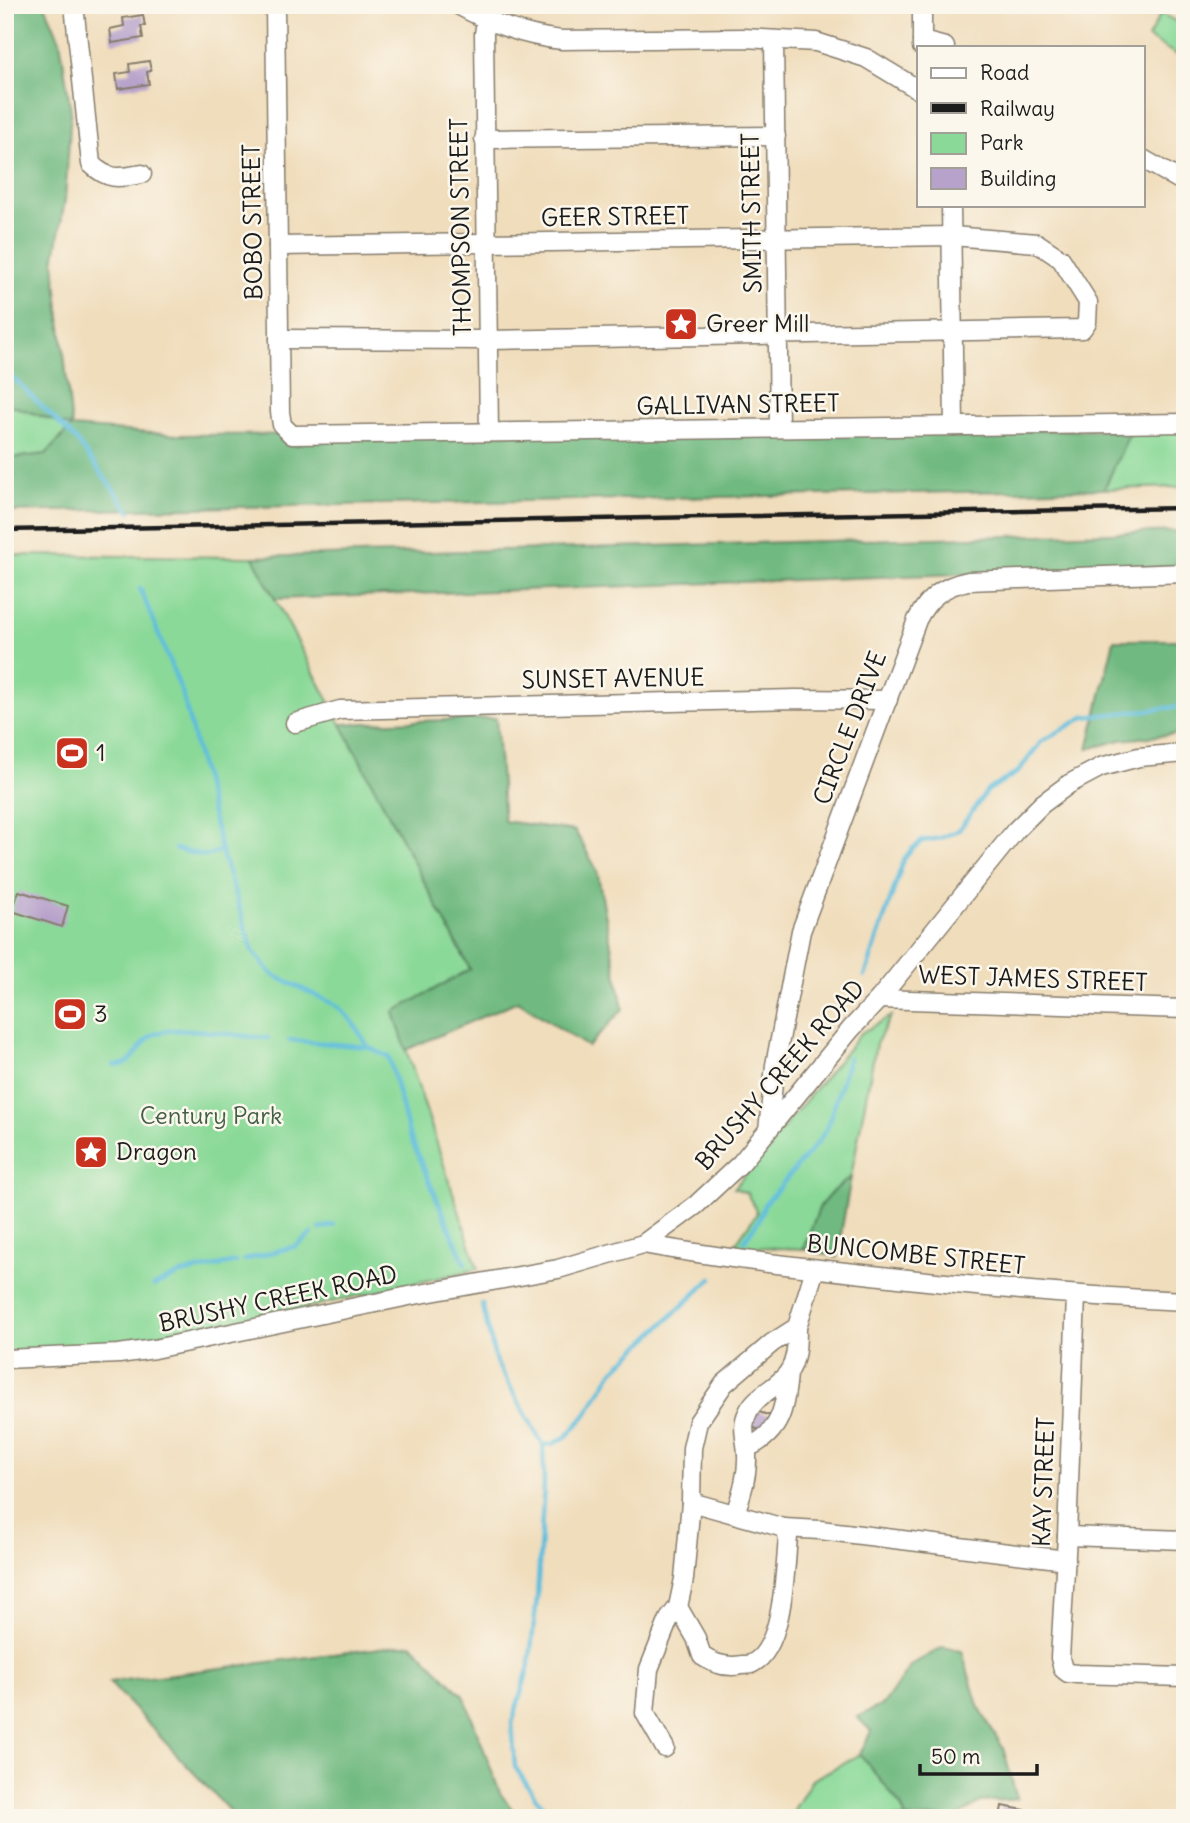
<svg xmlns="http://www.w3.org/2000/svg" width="1190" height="1823" font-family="Delius,sans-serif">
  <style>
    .green { fill: #8ad998; stroke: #537a5a; stroke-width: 2 }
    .forest { fill: #6fb980; stroke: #466a4e; stroke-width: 2 }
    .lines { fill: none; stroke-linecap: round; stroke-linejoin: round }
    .stream { stroke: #5ebddc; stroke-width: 4.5 }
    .building { fill: #b7a2cb }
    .minor-casing { stroke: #867c6c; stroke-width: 21 }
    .minor { stroke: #fff; stroke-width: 18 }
    .rail { stroke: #1c1c1c; stroke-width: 4.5 }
    .labels { text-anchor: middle; stroke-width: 5; stroke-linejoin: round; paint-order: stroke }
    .street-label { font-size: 24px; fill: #1c1c1c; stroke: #fbf7ec }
    .poi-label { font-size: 24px; fill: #1c1c1c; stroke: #fbf7ec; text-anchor: start }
    .park-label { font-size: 24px; fill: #425e47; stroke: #fbf7ec }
  </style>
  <rect width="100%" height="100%" fill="#fbf7ec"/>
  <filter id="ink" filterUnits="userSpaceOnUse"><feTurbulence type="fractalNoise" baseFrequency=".0143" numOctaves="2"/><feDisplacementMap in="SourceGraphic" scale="14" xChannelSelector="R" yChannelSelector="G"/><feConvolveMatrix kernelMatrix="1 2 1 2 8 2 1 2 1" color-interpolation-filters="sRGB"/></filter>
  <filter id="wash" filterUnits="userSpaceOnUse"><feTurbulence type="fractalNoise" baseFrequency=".00686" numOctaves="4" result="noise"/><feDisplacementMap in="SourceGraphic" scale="28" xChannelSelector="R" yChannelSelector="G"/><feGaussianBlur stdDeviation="1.57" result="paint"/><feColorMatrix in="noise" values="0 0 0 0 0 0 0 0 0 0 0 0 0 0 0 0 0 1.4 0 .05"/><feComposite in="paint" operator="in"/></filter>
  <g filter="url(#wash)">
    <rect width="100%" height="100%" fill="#f0ddbc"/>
    <g class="green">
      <path d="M1161,13L1185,27V46L1179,56L1148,38Z"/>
      <path d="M5,403L71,427L46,454L5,459Z"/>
      <path d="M1131,430H1185V487L1104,489Z"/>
      <path d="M5,555L253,557L470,969L394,1012L478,1269L90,1356L5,1352Z"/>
      <path d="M891,1016L876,1044L851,1177L832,1192L820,1206L803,1249L734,1246L757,1213L747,1193L734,1188L861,1033Z"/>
      <path d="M860,1754L901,1806L906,1818H789L812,1780Z"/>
    </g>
    <g class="forest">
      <path d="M5,5H45L60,40L71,111L65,200L54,262L72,427L178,435L1131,430L1104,489L5,512V459L46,454L71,427L5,403Z"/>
      <path d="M1185,531V566L275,599L253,557Z"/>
      <path d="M1114,640H1185V733L1121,740L1088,749Z"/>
      <path d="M496,718L504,821L575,831L597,870L623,1009L588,1047L518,1001L406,1050L394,1012L470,969L341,724Z"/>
      <path d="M851,1177L837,1257L803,1249L820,1206L832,1192Z"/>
      <path d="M412,1644L464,1696L500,1793L519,1818H236L109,1682Z"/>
      <path d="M943,1647L962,1651L978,1706L1003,1748L1017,1799L981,1802L954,1818H906L901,1806L860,1754L871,1731L857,1717L884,1704L911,1665Z"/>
    </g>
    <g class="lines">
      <g class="stream">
        <path d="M5,370L75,439L130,511"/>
        <path d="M140,588L183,695L221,850L253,952L273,975L336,1005L353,1022L368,1047L389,1057L409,1134L465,1264"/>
        <path d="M175,849L206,856L221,850"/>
        <path d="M865,976L904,859L912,849L922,841L941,838L959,830L987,791L1018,772L1041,742L1084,717L1185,706"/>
        <path d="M289,1040L368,1047"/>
        <path d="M114,1065C136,1068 138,1041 155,1034C180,1023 238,1038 268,1038"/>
        <path d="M320,1229L334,1225"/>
        <path d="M744,1241L759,1220L764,1205L818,1142L827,1128L849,1058"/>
        <path d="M244,1260L296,1246L312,1234"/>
        <path d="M154,1286L180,1274L236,1262"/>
        <path d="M482,1304L496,1362L543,1445L544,1484L537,1598L529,1666L512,1723L515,1767L536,1798L555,1818"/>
        <path d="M543,1445L553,1444L567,1436L585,1416L613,1371L712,1278"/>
      </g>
    </g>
    <g id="blocks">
      <g class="building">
        <path d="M143,15L145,26H141L143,38L112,43L110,29L124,26L123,18Z"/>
        <path d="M149,61L151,71L147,72L149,84L118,89L116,74L130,72L129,64Z"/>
        <path d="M19,891L68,906L62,927L12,911Z"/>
        <path d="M756,1411L771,1416L766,1432L751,1427Z"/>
        <path d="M1002,1806L1042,1813V1818L1000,1817Z"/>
      </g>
    </g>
  </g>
  <g filter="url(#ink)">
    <use href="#blocks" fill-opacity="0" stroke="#867c6c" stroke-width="2"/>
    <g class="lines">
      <g class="minor-casing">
        <g id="minor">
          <path d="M74,5L91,164C109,181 119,178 142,174"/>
          <path d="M275,5L280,412L282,425L292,435L1185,423"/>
          <path d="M458,5C491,23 523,36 562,40L743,38L816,42L866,58L919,90"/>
          <path d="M922,5V47"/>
          <path d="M486,21L484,34L489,432"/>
          <path d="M774,40L779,428"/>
          <path d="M922,41L945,47"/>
          <path d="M484,139L776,136"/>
          <path d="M1143,159L1185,183"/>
          <path d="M951,205L954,426"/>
          <path d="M278,246L952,236L1037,243L1061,259L1088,302L1087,322L1082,329L487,340L279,339"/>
          <path d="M295,723L340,710L795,699L888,700"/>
          <path d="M879,999L1185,1009"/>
          <path d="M768,1130L775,1065L801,931L917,620C928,598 943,586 968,581L1185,573"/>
          <path d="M643,1244C713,1257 784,1265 855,1273C965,1286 1074,1296 1185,1301"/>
          <path d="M1076,1296L1067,1536L1060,1658L1063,1669L1068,1673L1077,1674L1185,1677"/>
          <path d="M5,1359L119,1354L154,1349L409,1296L558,1269L643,1244L696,1205L741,1163L851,1029L879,999L1015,831L1042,804L1069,784L1101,767L1139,757L1185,753"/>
          <path d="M747,1448C781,1433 785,1408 788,1374"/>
          <path d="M735,1514C741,1495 748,1476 747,1455C747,1441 740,1427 748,1412C756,1395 775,1389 787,1374C797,1362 797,1342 797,1327"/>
          <path d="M784,1528L820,1530L1066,1560"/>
          <path d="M1067,1536L1185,1540"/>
          <path d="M678,1607L696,1638L702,1656C715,1665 727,1668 742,1665C746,1665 750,1665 753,1663C784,1647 785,1568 788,1537L784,1528L691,1502"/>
          <path d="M665,1748L645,1713L649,1669L669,1619L678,1607L684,1579L691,1502L692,1448L698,1422L724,1384L772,1343L797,1327L815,1269"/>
          <path d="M5,1816L7,1818"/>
        </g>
      </g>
      <use href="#minor" class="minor"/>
      <path class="rail" d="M5,530L1185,508"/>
    </g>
  </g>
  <defs>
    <g id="sight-square" transform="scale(1.75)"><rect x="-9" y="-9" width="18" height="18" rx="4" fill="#c8321e" stroke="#fbf7ec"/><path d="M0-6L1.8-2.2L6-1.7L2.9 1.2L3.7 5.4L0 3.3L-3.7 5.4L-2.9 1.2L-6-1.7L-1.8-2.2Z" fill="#fff"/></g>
    <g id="stadium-square" transform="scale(1.75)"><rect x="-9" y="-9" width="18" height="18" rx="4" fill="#c8321e" stroke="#fbf7ec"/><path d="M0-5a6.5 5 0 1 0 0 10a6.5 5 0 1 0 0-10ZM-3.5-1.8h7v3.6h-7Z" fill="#fff"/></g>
  </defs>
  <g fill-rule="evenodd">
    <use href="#sight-square" x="681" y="324"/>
    <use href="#stadium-square" x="72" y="753"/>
    <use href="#stadium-square" x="70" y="1014"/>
    <use href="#sight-square" x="91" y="1152"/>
  </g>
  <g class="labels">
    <g class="street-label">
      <text transform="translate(752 213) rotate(-91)" y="8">SMITH STREET</text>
      <text transform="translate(615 217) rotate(-1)" y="8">GEER STREET</text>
      <text transform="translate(253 222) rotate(-91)" y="8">BOBO STREET</text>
      <text transform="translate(461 227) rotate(-91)" y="8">THOMPSON STREET</text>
      <text transform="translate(738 405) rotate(-1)" y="8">GALLIVAN STREET</text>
      <text transform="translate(613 679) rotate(-1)" y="8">SUNSET AVENUE</text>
      <text transform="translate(850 728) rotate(-69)" y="8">CIRCLE DRIVE</text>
      <text transform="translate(1033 979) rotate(2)" y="8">WEST JAMES STREET</text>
      <text transform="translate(780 1075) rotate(-49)" y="8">BRUSHY CREEK ROAD</text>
      <text transform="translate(916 1255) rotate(6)" y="8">BUNCOMBE STREET</text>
      <text transform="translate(278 1299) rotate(-12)" y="8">BRUSHY CREEK ROAD</text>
      <text transform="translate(1044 1482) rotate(-88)" y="8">KAY STREET</text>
    </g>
    <g class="poi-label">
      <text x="706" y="332">Greer Mill</text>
      <text x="96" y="761">1</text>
      <text x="94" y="1022">3</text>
      <text x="116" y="1160">Dragon</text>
    </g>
    <g class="park-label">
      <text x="211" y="1124">Century Park</text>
    </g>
  </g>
  <rect width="1190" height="1823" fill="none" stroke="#fbf7ec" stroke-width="28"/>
  <rect x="917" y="46" width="228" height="161" fill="#fbf7ec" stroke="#a29f99" stroke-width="2"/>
  <rect x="931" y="68" width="35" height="10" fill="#ffffff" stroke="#a29f99" stroke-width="2"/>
  <text x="980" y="80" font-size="21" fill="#1c1c1c">Road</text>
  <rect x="931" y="103" width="35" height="10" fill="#1c1c1c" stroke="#a29f99" stroke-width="2"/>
  <text x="980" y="116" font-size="21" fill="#1c1c1c">Railway</text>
  <rect x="931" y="133" width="35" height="21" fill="#8ad998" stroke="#a29f99" stroke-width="2"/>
  <text x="980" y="150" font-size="21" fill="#1c1c1c">Park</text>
  <rect x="931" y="168" width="35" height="21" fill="#b7a2cb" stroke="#a29f99" stroke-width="2"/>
  <text x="980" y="186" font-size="21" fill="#1c1c1c">Building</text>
  <path d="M920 1764v10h117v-10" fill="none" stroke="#1c1c1c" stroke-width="3.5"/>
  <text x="931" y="1764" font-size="21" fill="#1c1c1c" stroke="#fbf7ec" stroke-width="5" paint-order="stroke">50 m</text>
</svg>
